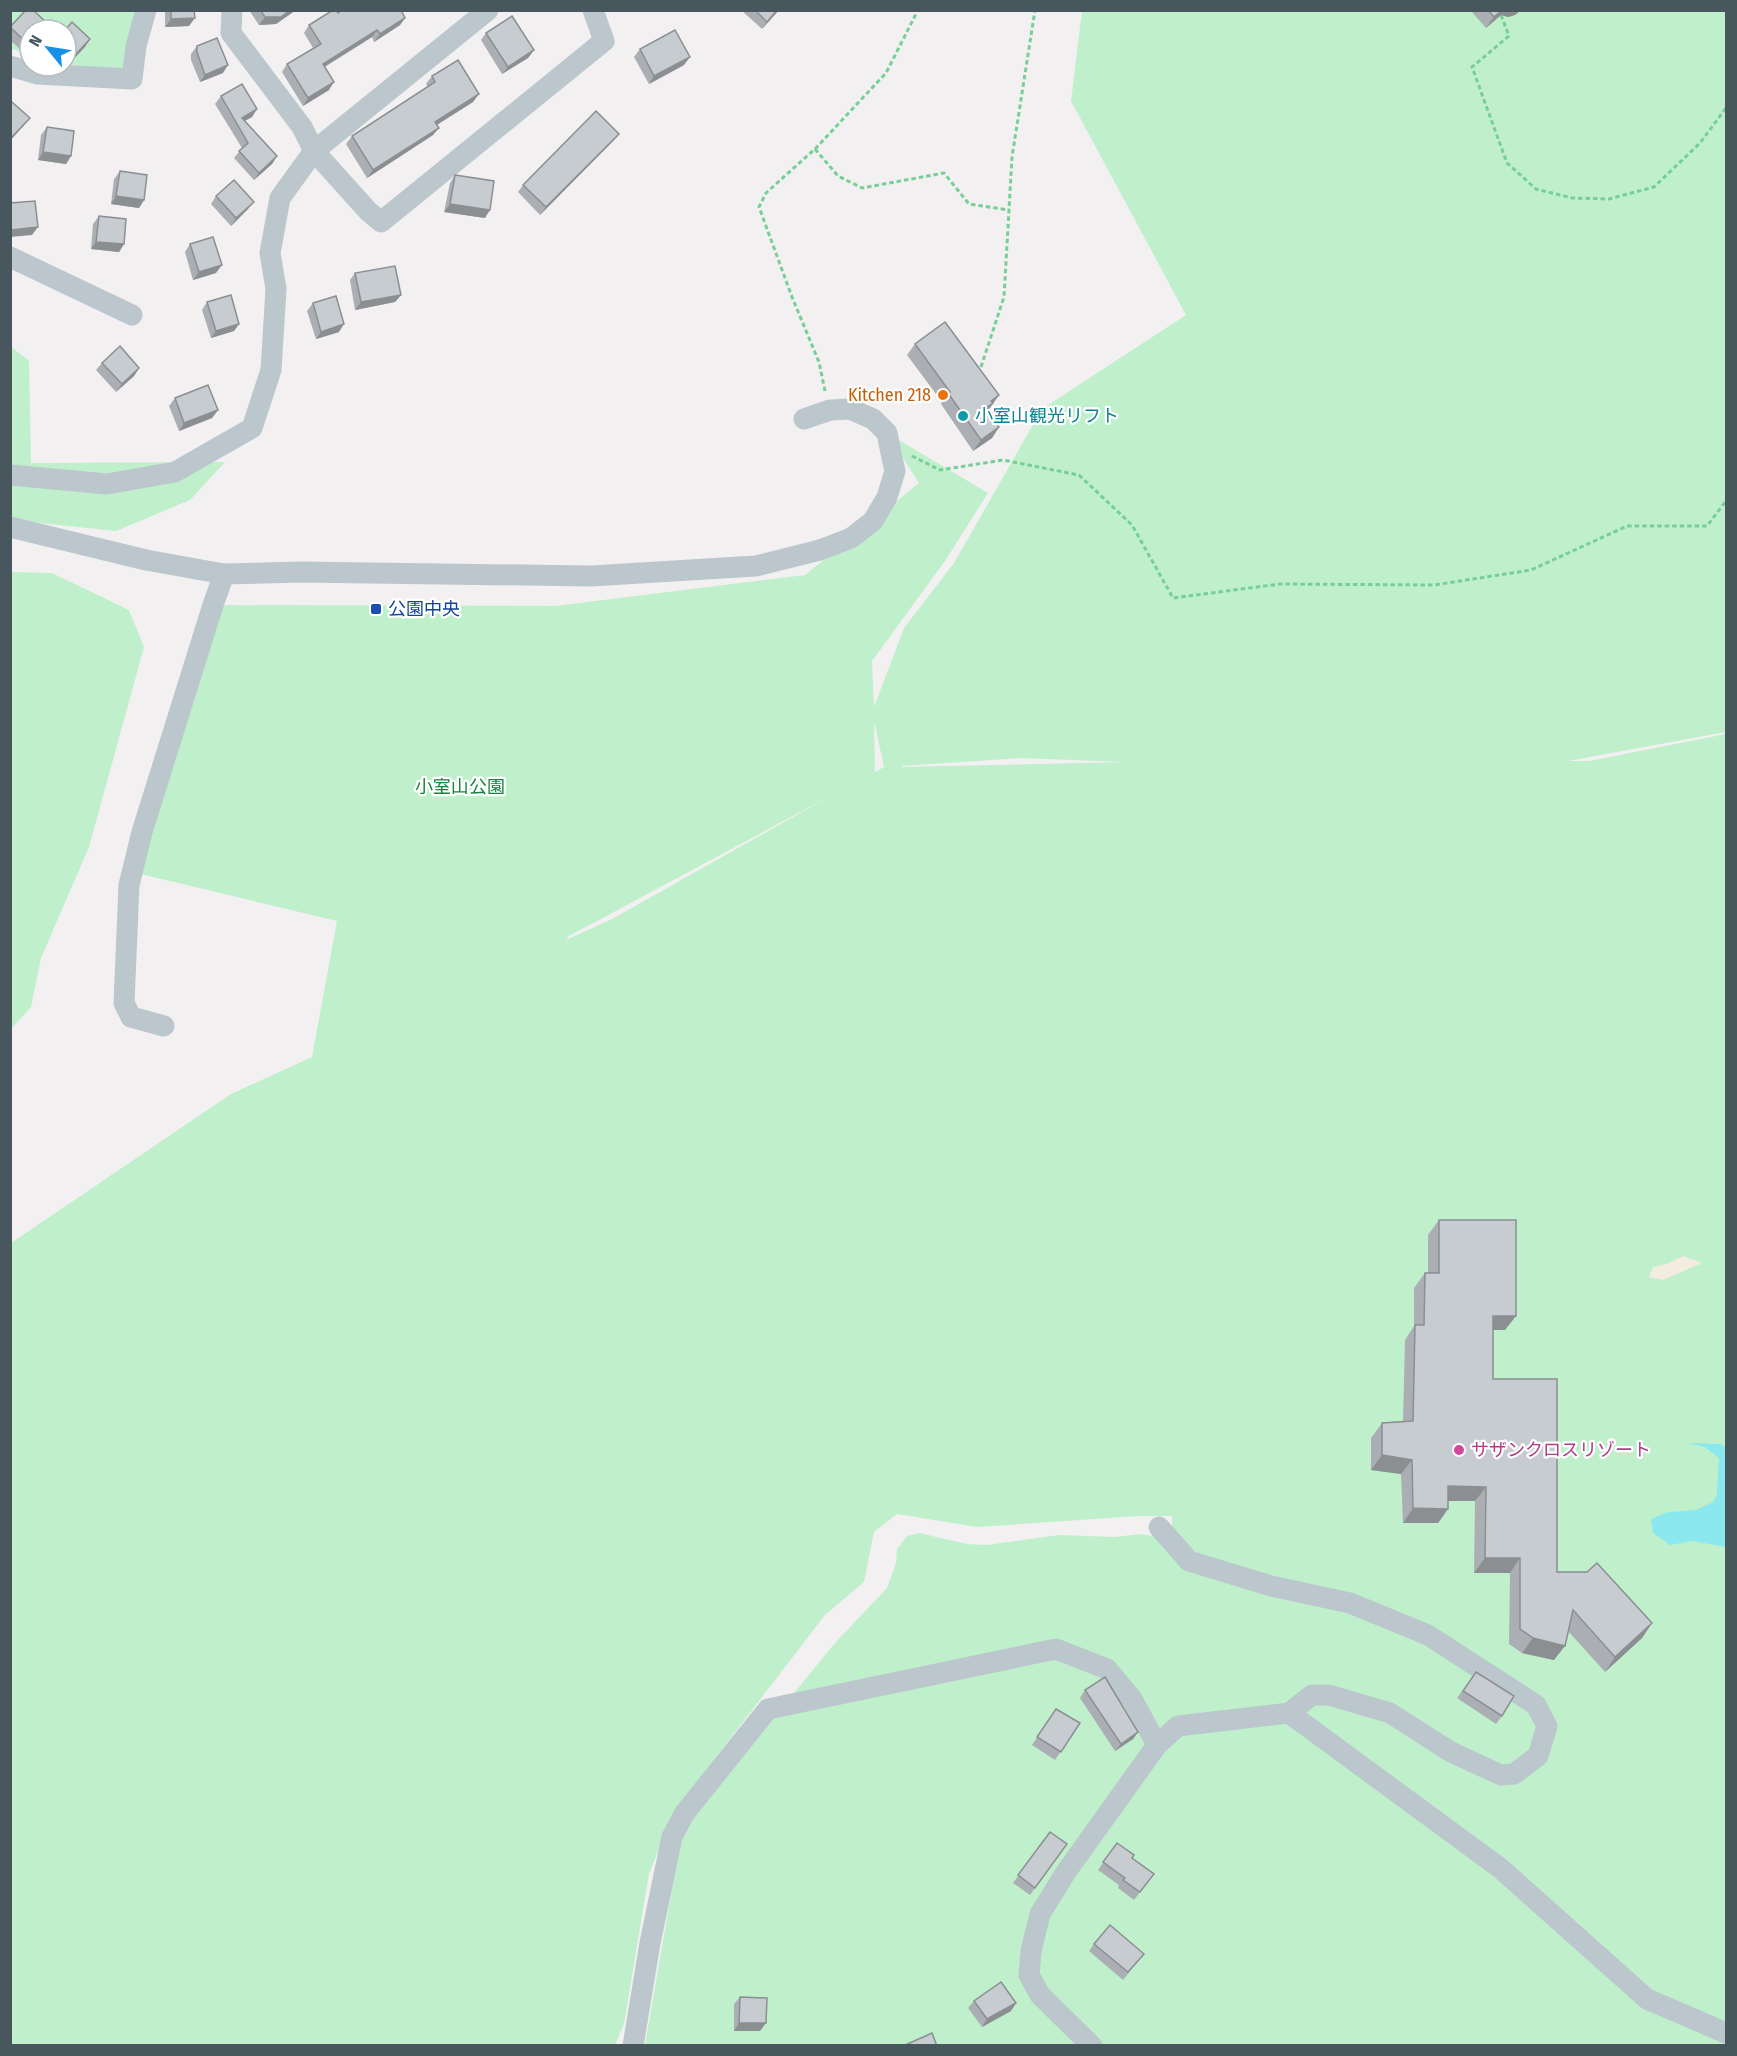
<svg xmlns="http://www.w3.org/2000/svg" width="1737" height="2056" font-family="'Fira Sans Condensed','Noto Sans JP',sans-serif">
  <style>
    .green { fill: #bff0cb; fill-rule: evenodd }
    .sand { fill: #f4ebe1 }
    .water { fill: #8be8ee }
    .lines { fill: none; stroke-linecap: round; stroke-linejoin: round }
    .path { stroke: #76cf96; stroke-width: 3; stroke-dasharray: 4.5 3; stroke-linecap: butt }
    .street { stroke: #bcc7cd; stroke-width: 21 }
    .wall { fill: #abafb3 }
    .shaded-wall { fill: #8b8f92 }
    .building { fill: #c7ccd0; stroke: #8b8f92; stroke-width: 1.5 }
    .food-dot { fill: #e8710a; stroke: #fff; stroke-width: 2 }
    .culture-dot { fill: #0f9aa8; stroke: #fff; stroke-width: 2 }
    .transit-dot { fill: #1a4fb4; stroke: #fff; stroke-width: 2 }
    .hotel-dot { fill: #d1479c; stroke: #fff; stroke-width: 2 }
    .labels { text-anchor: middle; stroke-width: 4.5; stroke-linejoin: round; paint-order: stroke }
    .food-label { font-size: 18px; fill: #c56008; stroke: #fff; text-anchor: end }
    .culture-label { font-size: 18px; fill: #0d838f; stroke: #fff; text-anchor: start }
    .transit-label { font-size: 18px; fill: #164399; stroke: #fff; text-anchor: start }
    .park-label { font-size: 18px; fill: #16823c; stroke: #fff }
    .hotel-label { font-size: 18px; fill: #b23c85; stroke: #fff; text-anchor: start }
  </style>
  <rect width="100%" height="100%" fill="#f3f0f1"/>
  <g class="green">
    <path d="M11,11H156L132,79L66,63V30H30V54L11,49Z"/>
    <path d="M1082,11H1726V732L1568,761H1589L1726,734V2045H645L680,1842L694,1816L834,1644L887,1588L896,1563L897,1549L907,1536L919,1533L967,1544L987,1545L1059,1535L1114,1537L1141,1534L1157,1537L1172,1552V1516H1139L977,1527L897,1514L874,1532L864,1582L825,1615L673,1813L649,1874L624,2024L615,2045L11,2046V1243L231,1094L312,1057L337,921L128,871L213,605L555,606L805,575L919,483L887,433L988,493L945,561L872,661L874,707L904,628L954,563L1042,409L1186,315L1071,101ZM874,721L884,767L875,772ZM1020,758L1126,762L902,767V766ZM832,795L614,918L566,940L569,936Z"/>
    <path d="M10,346L29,361L31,463L225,462L190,500L116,531L11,520Z"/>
    <path d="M11,572L52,573L129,610L144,647L89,847L41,958L31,1007L11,1029Z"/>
  </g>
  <path class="sand" d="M1683,1256L1702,1263L1663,1280L1649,1277L1653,1267L1667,1264Z"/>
  <path class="water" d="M1687,1443L1720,1444L1726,1447V1547L1692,1541L1670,1545L1653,1533L1651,1519L1668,1512L1696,1510L1713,1502L1717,1494L1719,1458L1705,1447Z"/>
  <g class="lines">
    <g class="path">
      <path d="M1501,15L1509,36L1472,67L1507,163L1536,189L1572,198L1609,199L1654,187L1700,143L1726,108"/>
      <path d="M815,149L838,176L862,188L944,173L969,204L1009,210"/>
      <path d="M981,367L1004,297L1012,157L1035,10"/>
      <path d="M825,391L819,362L792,297L759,207L766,193L815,149L886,73L918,10"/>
      <path d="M912,456L940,470L1003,460L1079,475L1132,525L1173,598L1280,584L1434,585L1531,570L1627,526H1707L1726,501"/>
    </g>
    <g class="street">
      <path d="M232,10L231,33L302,127L314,151L368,211L381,222L604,41L593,10"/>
      <path d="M10,66L37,74L132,79L136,46L146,10"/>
      <path d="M10,257L132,315"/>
      <path d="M10,475L107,484L175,472L252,428L271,370L276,289L270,253L280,198L314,151L488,10"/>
      <path d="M10,527L146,560L224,574L301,572L591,576L756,566L820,550L851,538L873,521L887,497L895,471L891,453L887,433L873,419L850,409L830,410L804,419"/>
      <path d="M164,1026L131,1017L124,1003L129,885L142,832L213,605L224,574"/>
      <path d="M1289,1713L1500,1868L1647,1999L1726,2033"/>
      <path d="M633,2046L650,1943L672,1837L684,1814L768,1709L1056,1649L1107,1669L1132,1699L1157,1745"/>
      <path d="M1092,2046L1040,1995L1029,1975L1031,1951L1040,1914L1066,1872L1157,1745L1178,1726L1289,1713L1312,1695H1329L1390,1713L1451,1752L1501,1775L1514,1774L1538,1756L1547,1726L1536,1705L1428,1635L1350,1603L1271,1586L1189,1561L1159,1527"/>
    </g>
  </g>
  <g class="wall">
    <path d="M165,10H194L189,26L165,27Z"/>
    <path d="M249,10H296L276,24L259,25Z"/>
    <path d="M741,10H779L762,29Z"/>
    <path d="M1472,10H1521L1515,15L1508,17L1501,15L1486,28L1472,12Z"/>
    <path d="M338,13L405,18L400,25L374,42L372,37L325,67L329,90L303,106L282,72L287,64L313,48L304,33L309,25Z"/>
    <path d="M48,24L43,30H30V45L23,52L10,40V27Z"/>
    <path d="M486,33L534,50L528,58L502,74L481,40Z"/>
    <path d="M197,46L223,73L200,82L191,60V54Z"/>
    <path d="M640,49L684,65L649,84L634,57Z"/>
    <path d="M432,76L473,102L437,125L433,135L367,178L346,144L352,136L428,87L426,84Z"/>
    <path d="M221,96L257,109L252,117L245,121L277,156L272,164L254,180L234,158L242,148L215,104Z"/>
    <path d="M47,127L71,156L66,164L38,160L41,135Z"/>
    <path d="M613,141L540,215L518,192L523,185Z"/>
    <path d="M120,171L144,200L139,208L111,204L114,179Z"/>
    <path d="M455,175L485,218L444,212L450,183Z"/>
    <path d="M216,196L248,209L231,226L211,204Z"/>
    <path d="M99,216L124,244L119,252L91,249L93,224Z"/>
    <path d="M190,244L216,273L193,280L185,252Z"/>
    <path d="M355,273L401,295L395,302L355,310L350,280Z"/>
    <path d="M207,302L239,324L234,331L211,338L202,310Z"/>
    <path d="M313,303L339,332L316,339L307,311Z"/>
    <path d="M915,344L999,395L988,411L999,427L992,438L973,451L941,404L942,402L907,355Z"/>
    <path d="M102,363L139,368L134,376L116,392L96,370Z"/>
    <path d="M175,398L218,410L212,418L179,431L169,406Z"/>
    <path d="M1439,1220L1505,1330H1493V1379L1557,1572L1652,1623L1642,1638L1605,1672L1568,1631L1554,1660L1522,1653L1509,1644L1510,1573H1474L1475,1501H1448V1509L1438,1523H1403L1401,1474L1371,1470V1438L1382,1423L1403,1421L1405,1340L1414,1326V1288L1425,1273H1428V1235Z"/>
    <path d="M1476,1672L1502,1716L1496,1724L1457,1698Z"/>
    <path d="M1085,1690L1138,1732L1133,1739L1115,1751L1080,1698Z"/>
    <path d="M1056,1709L1080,1723L1055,1760L1032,1745Z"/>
    <path d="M1050,1832L1067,1844L1030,1895L1013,1883Z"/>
    <path d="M1117,1843L1132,1858L1154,1874L1134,1900L1118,1888L1119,1885L1098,1870Z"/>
    <path d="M1094,1944L1138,1961L1123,1980L1089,1951Z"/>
    <path d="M740,1997L760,2031H734V2004Z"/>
    <path d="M974,2001L1016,2003L1011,2011L982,2027L968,2008Z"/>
  </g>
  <g class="shaded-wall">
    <path d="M290,10H296L276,24L259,25L265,17Z"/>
    <path d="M777,10H779L762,29L767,22Z"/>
    <path d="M1502,10H1521L1515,15L1508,17L1501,15L1486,28L1494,17Z"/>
    <path d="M195,18L189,26L165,27L171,19Z"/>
    <path d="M405,18L400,25L374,42L380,34Z"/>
    <path d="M377,30L372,37L317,71L323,64Z"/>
    <path d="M90,39L85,47L70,63H66L67,55Z"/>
    <path d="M534,50L528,58L502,74L508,67Z"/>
    <path d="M690,57L684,65L649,84L654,76Z"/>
    <path d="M228,65L223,73L200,82L205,75Z"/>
    <path d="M334,82L329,90L303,106L308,98Z"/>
    <path d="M479,94L473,102L430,129L435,122Z"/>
    <path d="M257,109L252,117L237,125L242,118Z"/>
    <path d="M30,118L24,125L10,141V139Z"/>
    <path d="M439,128L433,135L367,178L373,170Z"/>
    <path d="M619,134L613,141L540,215L546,207Z"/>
    <path d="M43,152L71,156L66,164L38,160Z"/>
    <path d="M277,156L272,164L254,180L259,173Z"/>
    <path d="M116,196L144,200L139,208L111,204Z"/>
    <path d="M254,202L248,209L231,226L236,218Z"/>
    <path d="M450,204L490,210L485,218L444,212Z"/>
    <path d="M38,227L32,235L10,237L11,230Z"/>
    <path d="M96,242L124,244L119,252L91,249Z"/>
    <path d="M222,265L216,273L193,280L199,272Z"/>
    <path d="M401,295L395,302L355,310L361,302Z"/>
    <path d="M239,324L234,331L211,338L216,331Z"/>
    <path d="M344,324L339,332L316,339L321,332Z"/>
    <path d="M139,368L134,376L116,392L122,384Z"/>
    <path d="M999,395L985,414L978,419L991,401Z"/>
    <path d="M218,410L212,418L179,431L184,423Z"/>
    <path d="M999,427L992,438L973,451L981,440Z"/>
    <path d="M1493,1316H1516L1505,1330H1483Z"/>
    <path d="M1382,1455L1412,1460L1401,1474L1371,1470Z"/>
    <path d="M1448,1486L1486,1487L1475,1501H1438Z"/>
    <path d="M1413,1508L1448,1509L1438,1523H1403Z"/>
    <path d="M1485,1558H1520L1510,1573H1474Z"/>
    <path d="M1652,1623L1642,1638L1605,1672L1615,1657Z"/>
    <path d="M1533,1638L1565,1646L1554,1660L1522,1653Z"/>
    <path d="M1138,1732L1133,1739L1115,1751L1121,1744Z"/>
    <path d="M1016,2003L1011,2011L982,2027L987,2019Z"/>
    <path d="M739,2023H766L760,2031H734Z"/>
  </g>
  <g class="building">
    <path d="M26,10H33L48,24L42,30H30V43L28,44L10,27Z"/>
    <path d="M171,10H194L195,18L171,19Z"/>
    <path d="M260,10H290L281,17H265Z"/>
    <path d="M333,10H336L338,13L342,10H401L405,18L380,34L377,30L323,64L334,82L308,98L287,64L321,44L309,25Z"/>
    <path d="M755,10H777L767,22Z"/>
    <path d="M1488,10H1502L1494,17Z"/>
    <path d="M512,16L534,50L508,67L486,33Z"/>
    <path d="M72,22L90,39L75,55L66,54V30H65Z"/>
    <path d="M675,30L690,57L654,76L640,49Z"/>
    <path d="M217,38L228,65L205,75L197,52V46Z"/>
    <path d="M458,60L479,94L435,122L439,128L373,170L352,136L435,82L432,76Z"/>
    <path d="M242,84L257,109L242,118L277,156L259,173L239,151L248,143L221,96Z"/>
    <path d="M12,102L30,118L10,139V103Z"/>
    <path d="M596,111L619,134L546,207L523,185Z"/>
    <path d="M47,127L74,131L71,156L43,152Z"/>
    <path d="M120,171L147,175L144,200L116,196Z"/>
    <path d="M455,175L494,181L490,210L450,204Z"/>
    <path d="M234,180L254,202L236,218L216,196Z"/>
    <path d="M35,201L38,227L11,230L10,203Z"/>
    <path d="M99,216L126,219L124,244L96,242Z"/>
    <path d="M213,237L222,265L199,272L190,244Z"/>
    <path d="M395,266L401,295L361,302L355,273Z"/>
    <path d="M231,295L239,324L216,331L207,302Z"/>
    <path d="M336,296L344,324L321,332L313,303Z"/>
    <path d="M945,322L999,395L991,401L993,403L986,408L999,427L981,440L948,393L950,392L915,344Z"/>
    <path d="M120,346L139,368L122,384L102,363Z"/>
    <path d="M208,385L218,410L184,423L175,398Z"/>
    <path d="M1439,1220H1516V1316H1493V1379H1557V1572H1587L1597,1563L1652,1623L1615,1657L1573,1610L1565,1646L1533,1638L1520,1629V1558H1485L1486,1487L1448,1486V1509L1413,1508L1412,1460L1382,1455V1423L1413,1421L1415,1325H1424L1425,1273H1439Z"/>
    <path d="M1476,1672L1514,1696L1502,1716L1463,1691Z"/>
    <path d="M1105,1677L1138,1732L1121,1744L1085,1690Z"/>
    <path d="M1056,1709L1080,1723L1061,1752L1037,1737Z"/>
    <path d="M1050,1832L1067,1844L1035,1888L1018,1875Z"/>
    <path d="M1117,1843L1134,1855L1132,1858L1154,1874L1140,1892L1123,1880L1125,1878L1103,1862Z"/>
    <path d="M1110,1925L1144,1954L1128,1972L1094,1944Z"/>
    <path d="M1001,1982L1016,2003L987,2019L974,2001Z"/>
    <path d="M740,1997L767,1998L766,2023H739Z"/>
    <path d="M932,2033L937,2046H903Z"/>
  </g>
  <circle class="food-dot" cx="943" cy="395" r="6"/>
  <circle class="culture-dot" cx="963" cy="416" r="6"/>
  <rect class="transit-dot" x="370" y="603" width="12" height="12" rx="3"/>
  <circle class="hotel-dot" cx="1459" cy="1450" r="6"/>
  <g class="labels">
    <g class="food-label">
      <text x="931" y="401">Kitchen 218</text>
    </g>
    <g class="culture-label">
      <text x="975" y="422">小室山観光リフト</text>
    </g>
    <g class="transit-label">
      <text x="388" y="615">公園中央</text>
    </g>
    <g class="park-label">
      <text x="460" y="793">小室山公園</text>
    </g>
    <g class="hotel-label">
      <text x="1471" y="1456">サザンクロスリゾート</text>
    </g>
  </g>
  <rect width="1737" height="2056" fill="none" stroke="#48575e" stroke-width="24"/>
  <g transform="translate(48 48) rotate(300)"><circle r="28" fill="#ffffff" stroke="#b6bcbf" stroke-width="1.5"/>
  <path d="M0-4.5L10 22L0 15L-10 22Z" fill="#1790e7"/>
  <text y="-9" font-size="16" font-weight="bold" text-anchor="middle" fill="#48575e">N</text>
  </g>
</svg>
